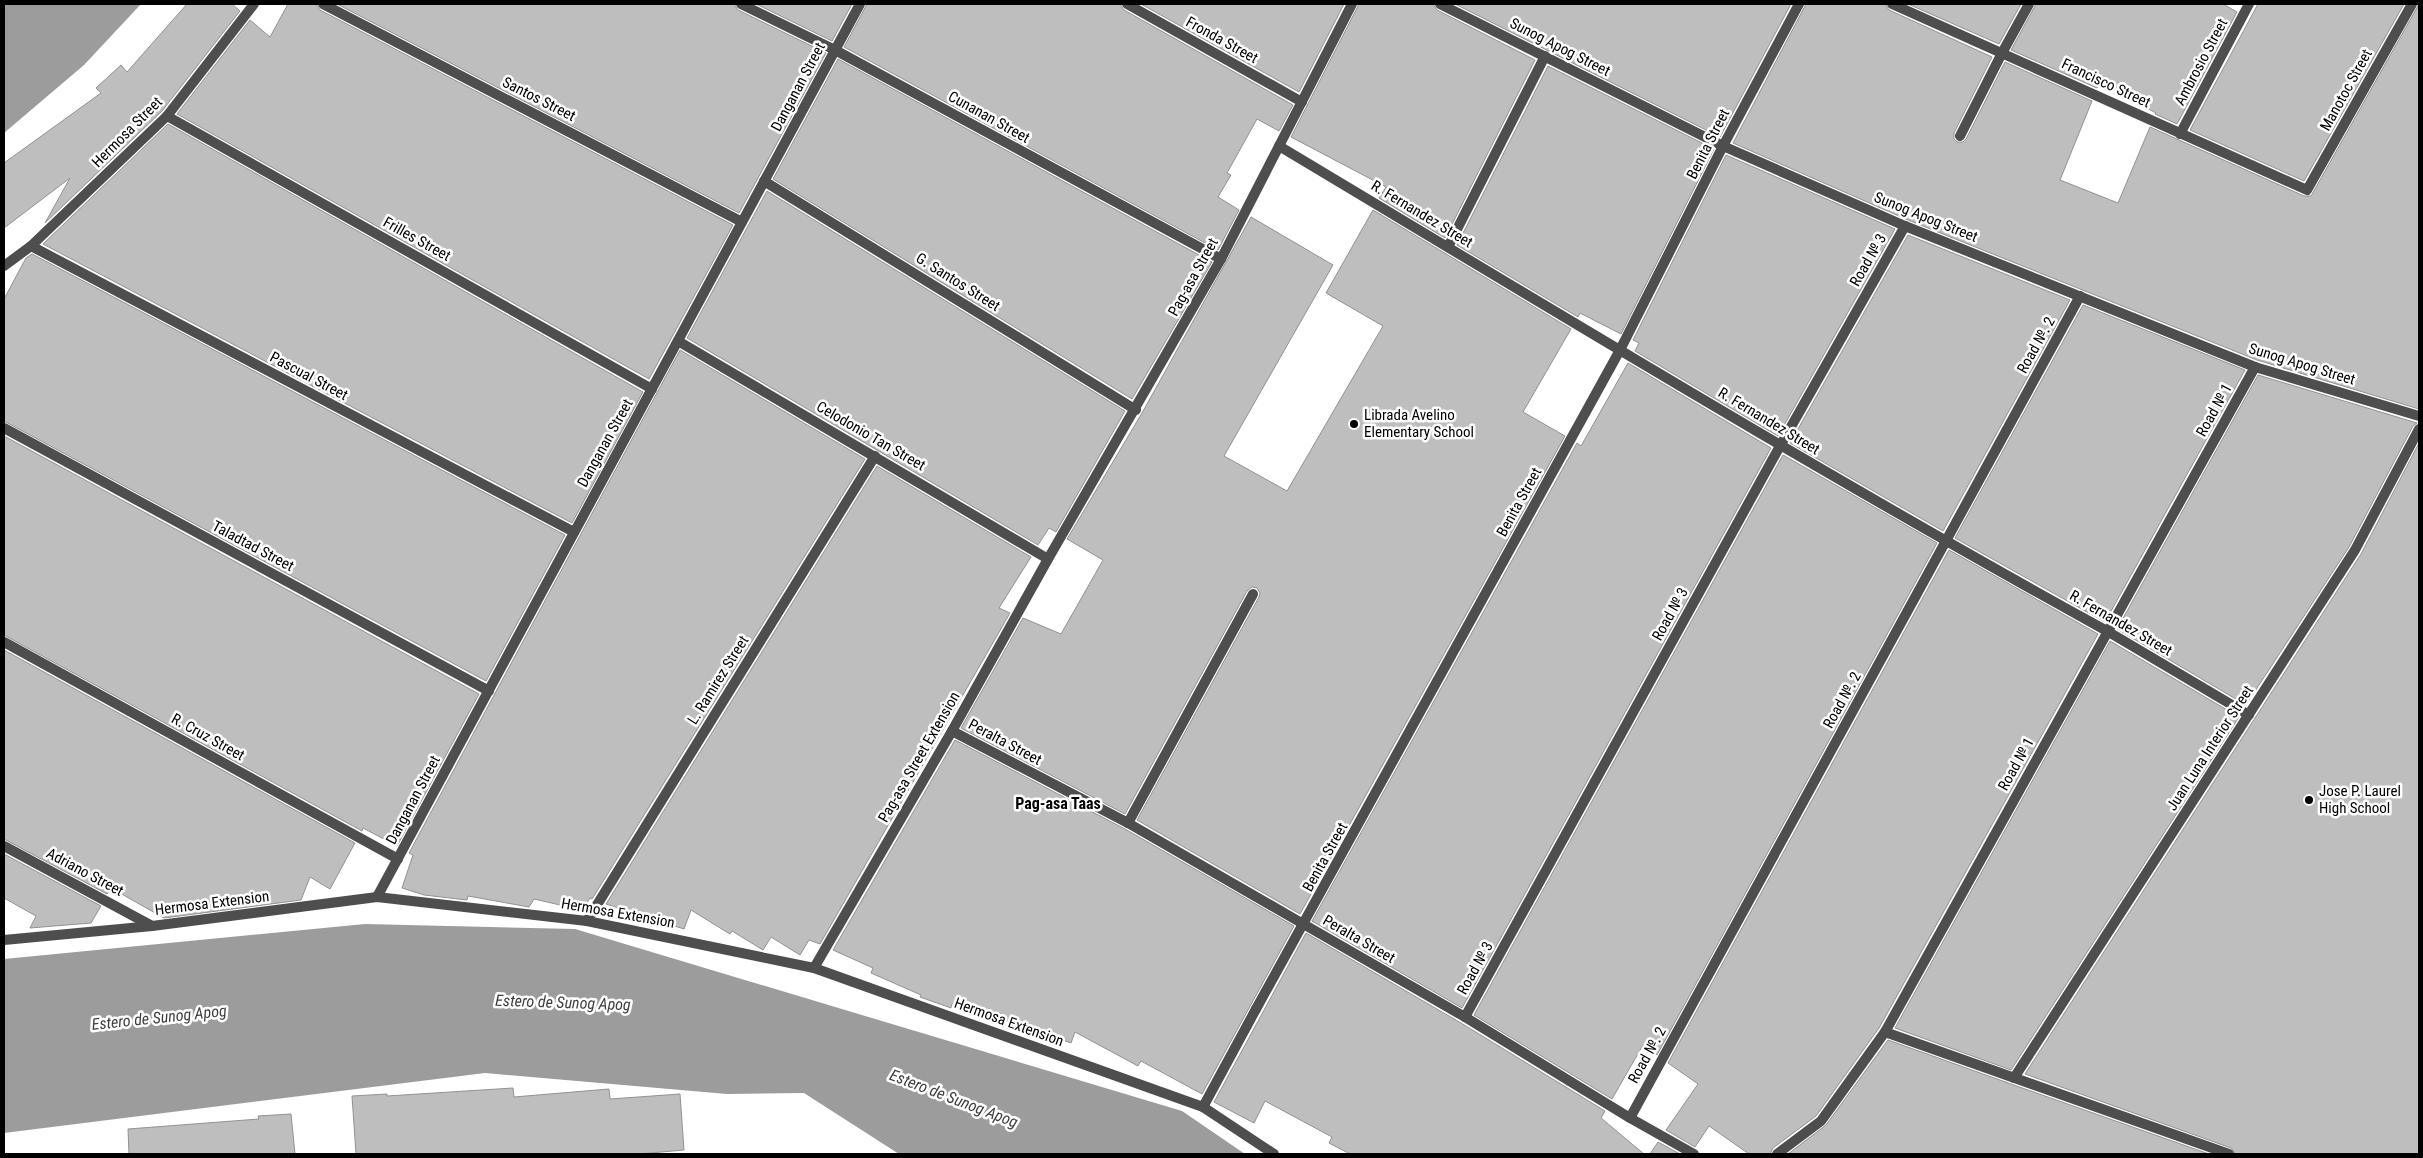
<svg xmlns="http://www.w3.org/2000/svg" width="2423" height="1158" font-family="'Roboto Condensed',sans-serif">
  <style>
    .water { fill: #9c9c9c }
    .building { fill: #bebebe; stroke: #929292 }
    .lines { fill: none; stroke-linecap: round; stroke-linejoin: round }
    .pedestrian { stroke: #4e4e4e; stroke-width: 10 }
    .minor { stroke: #4e4e4e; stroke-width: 10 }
    .poi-dot { fill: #000; stroke: #fff; stroke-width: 2 }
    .labels { text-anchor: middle; stroke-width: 5; stroke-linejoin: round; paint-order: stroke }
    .street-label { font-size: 15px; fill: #000; stroke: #fff }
    .poi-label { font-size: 15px; fill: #000; stroke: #fff; text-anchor: start }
    .neighbourhood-label { font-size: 16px; font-weight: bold; fill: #000; stroke: #fff }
    .water-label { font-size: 16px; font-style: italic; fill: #3d3d3d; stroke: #fff }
  </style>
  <rect width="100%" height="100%" fill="#fff"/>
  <g class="water">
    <path d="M4,4H141L84,65L4,133Z"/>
    <path d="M365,924L575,929L1182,1111L1245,1154H899L804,1093L727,1094L485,1073L4,1133V959Z"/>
  </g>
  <g class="building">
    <path d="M187,4H232L240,11L162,111L45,223L70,178L4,228V163L101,93L96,88L121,65L127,72Z"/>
    <path d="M288,4H316L320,10L733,225L649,379L177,114L250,20L270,37Z"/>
    <path d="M337,4H734L738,10L826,53L739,213Z"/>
    <path d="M756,4H852L832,41Z"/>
    <path d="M867,4H1120L1124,10L1293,105L1279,131L1257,119L1227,173L1231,175L1218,197L1239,210L1218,250L844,47Z"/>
    <path d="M1141,4H1344L1299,92Z"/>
    <path d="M1359,4H1433L1437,10L1535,60L1445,238L1379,198L1386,187L1291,137Z"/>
    <path d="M1455,4H1791L1720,137Z"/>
    <path d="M1806,4H1885L1889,10L1992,57L1954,133V139L1957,142H1963L1966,139L2005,62L2092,101L2060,180L2118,203L2150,127L2304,196H2311L2419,4V409L2257,360L1908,220L1733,143Z"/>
    <path d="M1908,4H2021L1999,44Z"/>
    <path d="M2036,4H2223L2237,12L2177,124L2155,114L2156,113L2100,82L2097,88L2011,50Z"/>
    <path d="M2258,4H2404L2304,181L2190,130Z"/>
    <path d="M838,59L1212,262L1132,399L773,179Z"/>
    <path d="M1548,66L1714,149L1621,334L1580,313L1578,317L1457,245Z"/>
    <path d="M168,124L643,392L572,523L43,244Z"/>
    <path d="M1726,155L1895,229L1778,436L1635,351L1639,343L1633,340Z"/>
    <path d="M767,191L1125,411L1056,532L1049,528L1038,545L687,338Z"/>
    <path d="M1373,210L1571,329L1523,412L1565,436L1300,914L1137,820L1259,597L1260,593L1257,588L1252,587L1247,591L1125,814L961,728L1023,618L1061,634L1103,560L1067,539L1142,413L1251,217L1333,265L1224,456L1287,491L1383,326L1326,293Z"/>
    <path d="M1908,235L2070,300L1943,531L1790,443Z"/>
    <path d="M32,254L565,535L486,681L4,421V299L26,258Z"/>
    <path d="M2083,305L2245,370L2105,622L1955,538Z"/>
    <path d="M680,350L865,459L592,899L590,898L582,910L534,899L529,907L468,896L467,900L424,895L402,888L413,855L409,853Z"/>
    <path d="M1628,363L1771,448L1462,1008L1312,921L1577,443L1581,446Z"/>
    <path d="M2258,375L2417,423L2413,426L2349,547L2246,705L2117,629Z"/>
    <path d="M4,436L479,694L397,846L363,828L362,831L4,635Z"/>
    <path d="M2419,443V1154H2236L2231,1148L2025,1074L2361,554Z"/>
    <path d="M1783,455L1937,543L1657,1055L1643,1045L1612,1099L1474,1015Z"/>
    <path d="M877,466L1031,557L999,608L1010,613L820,944L809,940L800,955L771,937L763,950L732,931L730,934L691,910L684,929L606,904Z"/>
    <path d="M1949,550L2098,634L1879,1028L1816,1116L1773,1148L1770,1154H1749L1709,1126L1695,1147L1666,1130L1698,1084L1668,1063Z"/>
    <path d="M2110,641L2239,717L2011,1070L1895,1028Z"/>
    <path d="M4,650L355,843L330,889L310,877L301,900L164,918L111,888L107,894L4,839Z"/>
    <path d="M955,740L1125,829L1294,926L1202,1094L1141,1061L1138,1066L1075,1032L1071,1043L976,1010L952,1004L951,1008L920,997L921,995L871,973L873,968L833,950Z"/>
    <path d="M4,854L101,906L91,923L30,928L36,916L4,898Z"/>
    <path d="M1306,933L1461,1023L1605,1111L1601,1118L1644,1154H1350L1329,1143L1332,1137L1265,1101L1254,1123L1214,1102Z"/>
    <path d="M1888,1040L2011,1084L2209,1154H1788L1826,1125Z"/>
    <path d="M513,1088L514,1097L609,1089L610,1099L680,1094L684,1150L639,1154H356L352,1096L387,1094V1096Z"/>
    <path d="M291,1114L295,1154H129L128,1129L259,1119L258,1116Z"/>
    <path d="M1658,1142L1680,1154H1650Z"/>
  </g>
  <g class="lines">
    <g class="pedestrian">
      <path d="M323,4L742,222"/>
      <path d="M1127,4L1302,102"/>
      <path d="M1440,4L1723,146"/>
      <path d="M835,50L1221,259"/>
      <path d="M167,116L652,389"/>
      <path d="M1960,136L2002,53L2029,4"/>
      <path d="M764,181L1136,410"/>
      <path d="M31,246L574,532"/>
      <path d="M1448,247L1545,56"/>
      <path d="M678,341L1048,559L952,731L814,968"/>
      <path d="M4,428L489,691"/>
      <path d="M2107,631L2249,715"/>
      <path d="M4,642L398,859"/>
      <path d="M952,731L1128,823L1305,925"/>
      <path d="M1128,823L1253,594"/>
      <path d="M4,846L152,926"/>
      <path d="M587,921L875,456"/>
      <path d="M4,940L152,926L377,897L587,921L814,968L1203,1107L1256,1009"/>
      <path d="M1885,1032L2229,1154"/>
      <path d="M2014,1078L2355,550L2419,429"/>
      <path d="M1203,1107L1274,1154"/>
      <path d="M1630,1118L1694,1154"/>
      <path d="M1777,1154L1821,1121L1885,1032L2255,367L2419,416"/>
    </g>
    <g class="minor">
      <path d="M741,4L835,50"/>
      <path d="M1892,4L2307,190L2412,4"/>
      <path d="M2180,134L2249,4"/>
      <path d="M1279,146C1553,310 1827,477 2107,631"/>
      <path d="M1723,146L1905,226L2255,367"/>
      <path d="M4,266L31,246L167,116L254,4"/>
      <path d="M1048,559L1221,259L1352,4"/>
      <path d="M377,897L860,4"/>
      <path d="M1305,925L1465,1017L1630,1118L2080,296"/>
      <path d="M1256,1009L1620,350L1723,146L1799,4"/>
      <path d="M1465,1017L1780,446L1905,226"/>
    </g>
  </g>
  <g class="poi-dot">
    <circle cx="1354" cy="424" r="5"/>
    <circle cx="2309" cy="800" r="5"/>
  </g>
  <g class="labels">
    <g class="street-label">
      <text transform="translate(1222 40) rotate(29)" y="5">Fronda Street</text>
      <text transform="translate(1560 47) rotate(27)" y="5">Sunog Apog Street</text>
      <text transform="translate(2201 62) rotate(-62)" y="5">Ambrosio Street</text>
      <text transform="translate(2106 83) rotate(25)" y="5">Francisco Street</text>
      <text transform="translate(798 87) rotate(-62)" y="5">Danganan Street</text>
      <text transform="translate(2346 90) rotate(-61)" y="5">Manotoc Street</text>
      <text transform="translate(539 99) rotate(27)" y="5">Santos Street</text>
      <text transform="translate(989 117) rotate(29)" y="5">Cunanan Street</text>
      <text transform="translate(127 132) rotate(-45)" y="5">Hermosa Street</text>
      <text transform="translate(1708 144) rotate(-63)" y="5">Benita Street</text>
      <text transform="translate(1422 214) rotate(31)" y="5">R. Fernandez Street</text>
      <text transform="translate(1926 217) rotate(22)" y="5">Sunog Apog Street</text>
      <text transform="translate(417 239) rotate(29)" y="5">Frilles Street</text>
      <text transform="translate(1868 260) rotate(-60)" y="5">Road № 3</text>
      <text transform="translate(1193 277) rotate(-61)" y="5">Pag-asa Street</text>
      <text transform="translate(958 282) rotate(32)" y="5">G. Santos Street</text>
      <text transform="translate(2036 345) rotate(-61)" y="5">Road №. 2</text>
      <text transform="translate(2302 364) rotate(17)" y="5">Sunog Apog Street</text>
      <text transform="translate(309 376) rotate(28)" y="5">Pascual Street</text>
      <text transform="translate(2214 410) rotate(-61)" y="5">Road № 1</text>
      <text transform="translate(1769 421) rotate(31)" y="5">R. Fernandez Street</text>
      <text transform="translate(871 436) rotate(30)" y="5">Celodonio Tan Street</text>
      <text transform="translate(605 443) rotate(-61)" y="5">Danganan Street</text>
      <text transform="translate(1519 502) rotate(-61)" y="5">Benita Street</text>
      <text transform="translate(253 546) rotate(28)" y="5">Taladtad Street</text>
      <text transform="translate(1670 614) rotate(-61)" y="5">Road № 3</text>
      <text transform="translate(2121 623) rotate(30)" y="5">R. Fernandez Street</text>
      <text transform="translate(718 680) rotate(-58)" y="5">L. Ramirez Street</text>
      <text transform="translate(1842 700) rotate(-61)" y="5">Road №. 2</text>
      <text transform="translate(208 737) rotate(29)" y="5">R. Cruz Street</text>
      <text transform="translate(1005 742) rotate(28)" y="5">Peralta Street</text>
      <text transform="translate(2210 748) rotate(-57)" y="5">Juan Luna Interior Street</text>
      <text transform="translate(919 757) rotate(-60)" y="5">Pag-asa Street Extension</text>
      <text transform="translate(2016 764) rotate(-61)" y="5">Road № 1</text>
      <text transform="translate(413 800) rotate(-62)" y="5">Danganan Street</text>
      <text transform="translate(1325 857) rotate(-61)" y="5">Benita Street</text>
      <text transform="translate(85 872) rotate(28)" y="5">Adriano Street</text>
      <text transform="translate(212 903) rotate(-7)" y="5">Hermosa Extension</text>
      <text transform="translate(618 913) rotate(10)" y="5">Hermosa Extension</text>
      <text transform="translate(1359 939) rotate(30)" y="5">Peralta Street</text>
      <text transform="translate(1475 968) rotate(-61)" y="5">Road № 3</text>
      <text transform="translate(1009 1022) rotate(20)" y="5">Hermosa Extension</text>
      <text transform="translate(1647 1055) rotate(-61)" y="5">Road №. 2</text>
    </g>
    <g class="poi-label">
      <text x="1364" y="420">Librada Avelino<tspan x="1364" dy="17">Elementary School</tspan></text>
      <text x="2319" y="796">Jose P. Laurel<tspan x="2319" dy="17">High School</tspan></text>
    </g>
    <g class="neighbourhood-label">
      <text x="1058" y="809">Pag-asa Taas</text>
    </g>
    <g class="water-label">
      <text transform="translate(563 1002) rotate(2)" y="6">Estero de Sunog Apog</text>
      <text transform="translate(159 1017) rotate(-6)" y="6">Estero de Sunog Apog</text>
      <text transform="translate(954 1098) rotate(21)" y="6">Estero de Sunog Apog</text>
    </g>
  </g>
  <rect width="2423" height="1158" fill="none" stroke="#000000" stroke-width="10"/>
</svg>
